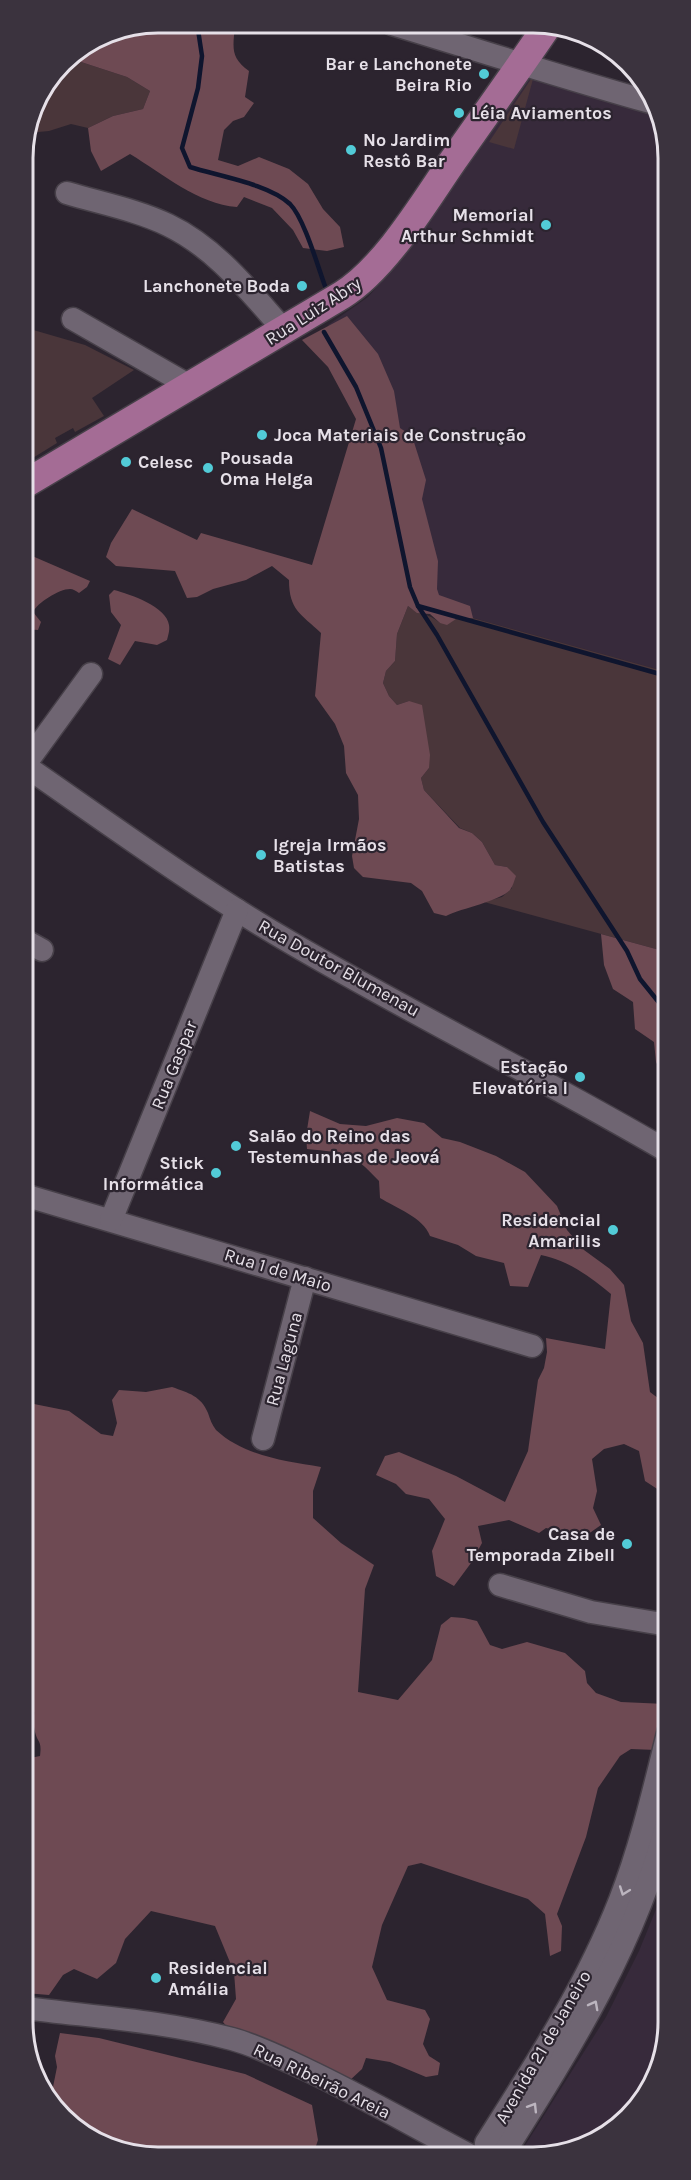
<svg xmlns="http://www.w3.org/2000/svg" width="691" height="2180" font-family="Karla,sans-serif">
  <style>
    .built { fill: #372a3b }
    .green { fill: #4a363a }
    .forest { fill: #6e4a53 }
    .lines { fill: none; stroke-linecap: round; stroke-linejoin: round }
    .stream { stroke: #0f152e; stroke-width: 4.5 }
    .minor-casing { stroke: #474049; stroke-width: 25 }
    .major-casing { stroke: #474049; stroke-width: 31 }
    .minor { stroke: #6f6572; stroke-width: 22 }
    .major { stroke: #a46c95; stroke-width: 28 }
    .oneway { stroke: #bcb5bf }
    .poi-dot { fill: #52cbd7; stroke: #2c242f; stroke-width: 2 }
    .labels { text-anchor: middle; stroke-width: 4.5; stroke-linejoin: round; paint-order: stroke }
    .poi-label { font-size: 18px; font-weight: bold; fill: #e6e0e8; stroke: #2c242f; text-anchor: start }
    .street-label { font-size: 18px; fill: #e6e0e8; stroke: #2c242f }
    .rim { fill: none; stroke: #e6e0e8; stroke-width: 3 }
  </style>
  <rect width="100%" height="100%" fill="#2c242f"/>
  <g class="built">
    <path d="M527,76L655,112L666,132L667,672L419,603L356,371L328,325L368,297L382,281Z"/>
    <path d="M668,1880V2031L635,2112L559,2155H519L606,2017L639,1951Z"/>
  </g>
  <g class="green">
    <path d="M78,61L127,77L150,91L143,109L113,116L88,128L71,124L49,131L27,133C32,115 44,80 59,68C64,65 73,63 78,61Z"/>
    <path d="M531,79H533L514,149L489,142Z"/>
    <path d="M23,327L85,345L134,370L92,398L104,416L75,432L73,428L55,438L57,443L23,464Z"/>
    <path d="M408,606C420,616 427,612 440,623L456,619L473,618L667,672V952L484,902L502,897L512,888L507,867L495,865L482,842L472,833L460,828L424,790L421,778L429,768L409,701L397,705L389,696L383,683L386,671L395,661L397,634Z"/>
  </g>
  <g class="forest">
    <path d="M158,23H230L235,25C233,48 230,57 249,71L245,97L254,103L244,117L233,121L224,130L218,160L238,166L259,157L289,169L308,184L323,209L340,227L344,247L327,251L303,248L293,230L272,208L244,197L237,207C198,204 163,174 130,154L101,171L91,151L88,128L113,116L143,109L150,91L127,77L78,61L59,68L68,56L106,33Z"/>
    <path d="M347,316L378,354L394,391L400,428L412,436L426,480L422,499L438,561L437,589L439,595L470,606L473,618L456,619L447,625L440,623L430,614L417,613L408,606L397,634L395,661L386,671L383,683L389,696L397,705L409,701L422,705L430,755L429,768L421,778L424,790L459,828L472,833L482,842L495,865L507,867L516,876C514,881 513,886 510,890C500,901 462,908 446,916L434,913L422,891L411,883L363,877L354,868L352,856L359,819L358,795L346,773L344,746L335,724L315,696L321,633C301,614 289,610 289,580L272,566L246,580L213,589L197,597L187,598L175,571L116,566L106,557L111,543L132,509L197,540L201,533L312,565L356,419L328,367L302,340Z"/>
    <path d="M23,552L90,581L87,587L79,593C76,591 73,589 70,589C59,589 37,603 33,612L41,622L38,630L23,629Z"/>
    <path d="M114,590C130,594 167,607 169,625C170,630 168,636 167,640L157,645L135,641L120,665L108,659L121,625L111,612L109,595Z"/>
    <path d="M601,934L667,952V1130L666,1131L658,1129L664,1079L656,1062L654,1042L635,1029L633,1002L613,989L604,965Z"/>
    <path d="M310,1111L340,1124L366,1126L397,1118L424,1123L442,1138L460,1142L496,1156L525,1172L557,1206L567,1230L584,1250L610,1269L624,1285L631,1321L643,1343L650,1392L667,1405L668,1496L645,1481L639,1451L624,1444L604,1449L592,1459L597,1491L593,1508L601,1525L584,1537L546,1528L539,1533L509,1520L478,1526L482,1543L471,1563L454,1586L436,1576L432,1551L445,1519L429,1499L406,1494L396,1484L376,1475L385,1456L399,1452L456,1476L505,1502L528,1451L538,1380L544,1368L547,1352L546,1338L605,1349L611,1294C591,1277 567,1260 541,1255L528,1287L510,1286L504,1263L476,1256L458,1245L430,1236C423,1217 396,1208 380,1198L379,1181C352,1152 346,1153 307,1149L306,1136Z"/>
    <path d="M172,1387C189,1393 201,1396 208,1413C210,1419 212,1425 216,1430C244,1456 285,1461 321,1467L313,1491V1518L341,1543L374,1565L365,1589L358,1692L398,1700L432,1660L441,1625L451,1617L464,1618L477,1621L490,1645L502,1649L527,1642L565,1653L585,1671L587,1683L596,1693L621,1702L666,1704L656,1750L631,1749L620,1756L598,1788L586,1837L557,1914L562,1926L561,1951L550,1956L545,1914L528,1899L421,1863L408,1866L382,1925L372,1967L387,2000L425,2010L430,2019L423,2044L429,2056L440,2063L438,2075L426,2077L390,2062L366,2058L362,2069L348,2082L227,2027L223,2022L236,1999L234,1972L215,1926L151,1911L125,1939L116,1963L97,1979L74,1969L63,1975L49,1995L25,1993V1759L40,1756C42,1740 38,1744 35,1732C30,1712 41,1715 25,1694L24,1402L69,1411L101,1434L113,1436L117,1423L112,1400L119,1390L146,1392Z"/>
    <path d="M60,2033L99,2038L245,2074L312,2105L318,2140L313,2155H131L62,2118L51,2097L57,2067L55,2056Z"/>
  </g>
  <g class="lines">
    <g class="stream">
      <path d="M197,23L202,56L198,88L182,148L190,167C218,176 269,184 290,204C304,218 318,267 325,286"/>
      <path d="M324,332L356,387L381,448L410,587L418,606L437,635L543,822L627,951L640,979L661,1005L667,1016"/>
      <path d="M418,606L667,676"/>
    </g>
    <g class="minor-casing">
      <g id="minor">
        <path d="M392,24C478,50 564,78 650,102"/>
        <path d="M67,193C100,203 137,210 168,225C216,248 249,291 284,330"/>
        <path d="M73,319L190,386"/>
        <path d="M24,765C112,826 200,890 293,944C416,1016 544,1079 667,1151"/>
        <path d="M24,766L91,674"/>
        <path d="M24,940L42,950"/>
        <path d="M24,1195L532,1346"/>
        <path d="M111,1220L237,910"/>
        <path d="M263,1439L305,1278"/>
        <path d="M500,1585L591,1612L668,1625"/>
        <path d="M25,2008C94,2017 164,2021 232,2039C258,2046 283,2059 307,2070C362,2096 415,2127 469,2155"/>
        <path d="M485,2155L486,2143C536,2064 586,1987 620,1900C641,1846 654,1789 668,1733"/>
        <path d="M500,2155L504,2153C571,2047 637,1942 668,1819"/>
      </g>
    </g>
    <g class="major-casing">
      <path id="major" d="M23,485L342,295C384,269 422,206 450,165C483,118 516,72 548,25"/>
    </g>
    <use href="#minor" class="minor"/>
    <use href="#major" class="major"/>
  </g>
  <defs><path id="oneway-chevron" d="M-2-3.5L2.5 0L-2 3.5" fill="none" stroke-width="1.6" stroke-linecap="round" stroke-linejoin="round" transform="scale(1.5)"/></defs>
  <g class="oneway">
    <use href="#oneway-chevron" transform="translate(624 1891) rotate(110)"/>
    <use href="#oneway-chevron" transform="translate(594 2005) rotate(-62)"/>
    <use href="#oneway-chevron" transform="translate(533 2107) rotate(-58)"/>
  </g>
  <g class="poi-dot">
    <circle cx="484" cy="74" r="6"/>
    <circle cx="459" cy="113" r="6"/>
    <circle cx="351" cy="150" r="6"/>
    <circle cx="546" cy="225" r="6"/>
    <circle cx="302" cy="286" r="6"/>
    <circle cx="262" cy="435" r="6"/>
    <circle cx="126" cy="462" r="6"/>
    <circle cx="208" cy="468" r="6"/>
    <circle cx="261" cy="855" r="6"/>
    <circle cx="580" cy="1077" r="6"/>
    <circle cx="236" cy="1146" r="6"/>
    <circle cx="216" cy="1173" r="6"/>
    <circle cx="613" cy="1230" r="6"/>
    <circle cx="627" cy="1544" r="6"/>
    <circle cx="156" cy="1978" r="6"/>
  </g>
  <g class="labels">
    <g class="poi-label">
      <text x="472" y="70" text-anchor="end">Bar e Lanchonete<tspan x="472" dy="21">Beira Rio</tspan></text>
      <text x="471" y="119">Léia Aviamentos</text>
      <text x="363" y="146">No Jardim<tspan x="363" dy="21">Restô Bar</tspan></text>
      <text x="534" y="221" text-anchor="end">Memorial<tspan x="534" dy="21">Arthur Schmidt</tspan></text>
      <text x="290" y="292" text-anchor="end">Lanchonete Boda</text>
      <text x="274" y="441">Joca Materiais de Construção</text>
      <text x="220" y="464">Pousada<tspan x="220" dy="21">Oma Helga</tspan></text>
      <text x="138" y="468">Celesc</text>
      <text x="273" y="851">Igreja Irmãos<tspan x="273" dy="21">Batistas</tspan></text>
      <text x="568" y="1073" text-anchor="end">Estação<tspan x="568" dy="21">Elevatória I</tspan></text>
      <text x="248" y="1142">Salão do Reino das<tspan x="248" dy="21">Testemunhas de Jeová</tspan></text>
      <text x="204" y="1169" text-anchor="end">Stick<tspan x="204" dy="21">Informática</tspan></text>
      <text x="601" y="1226" text-anchor="end">Residencial<tspan x="601" dy="21">Amarilis</tspan></text>
      <text x="615" y="1540" text-anchor="end">Casa de<tspan x="615" dy="21">Temporada Zibell</tspan></text>
      <text x="168" y="1974">Residencial<tspan x="168" dy="21">Amália</tspan></text>
    </g>
    <g class="street-label">
      <text transform="translate(313 311) rotate(-33)" y="6">Rua Luiz Abry</text>
      <text transform="translate(339 968) rotate(29)" y="6">Rua Doutor Blumenau</text>
      <text transform="translate(174 1065) rotate(-68)" y="6">Rua Gaspar</text>
      <text transform="translate(278 1270) rotate(17)" y="6">Rua 1 de Maio</text>
      <text transform="translate(284 1359) rotate(-75)" y="6">Rua Laguna</text>
      <text transform="translate(543 2047) rotate(-60)" y="6">Avenida 21 de Janeiro</text>
      <text transform="translate(322 2081) rotate(26)" y="6">Rua Ribeirão Areia</text>
    </g>
  </g>
  <path d="M0 0H691V2180H0ZM158 33H533A125 125 0 0 1 658 158V2022A125 125 0 0 1 533 2147H158A125 125 0 0 1 33 2022V158A125 125 0 0 1 158 33Z" fill="#3b333e" fill-rule="evenodd"/>
  <path class="rim" d="M158 33H533A125 125 0 0 1 658 158V2022A125 125 0 0 1 533 2147H158A125 125 0 0 1 33 2022V158A125 125 0 0 1 158 33Z"/>
</svg>
